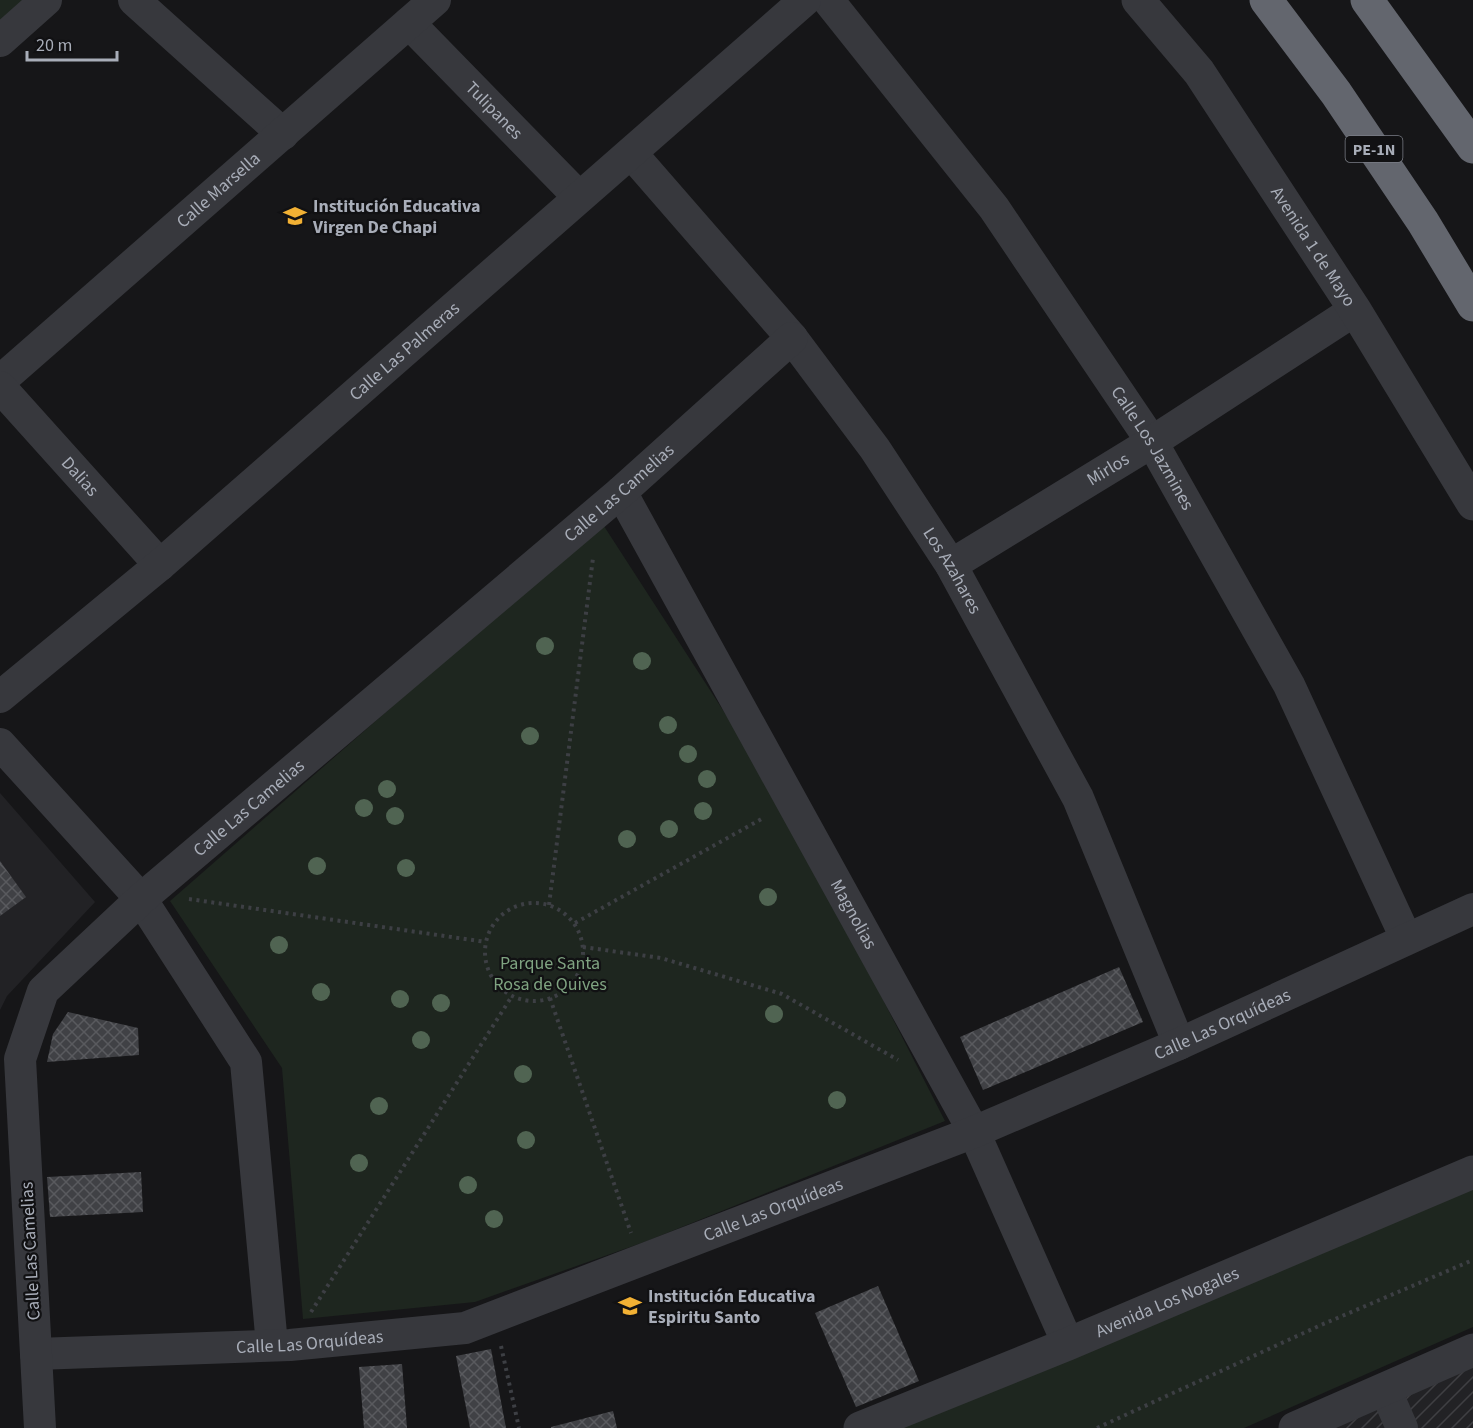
<svg xmlns="http://www.w3.org/2000/svg" width="1473" height="1428" font-family="'Source Sans 3',sans-serif">
  <style>
    .built { fill: #222225 }
    .industrial { fill: url(#industrial-furrows) }
    .green { fill: #1e261f }
    .building { fill: url(#building-cross-hatch) }
    .lines { fill: none; stroke-linecap: round; stroke-linejoin: round }
    .path { stroke: #3d3f44; stroke-width: 4; stroke-dasharray: 3 4.5; stroke-linecap: butt }
    .minor { stroke: #37383d; stroke-width: 32 }
    .tertiary { stroke: #37383d; stroke-width: 33 }
    .motorway { stroke: #63666e; stroke-width: 33 }
    .tree { fill: #506452 }
    .labels { text-anchor: middle; stroke-width: 4.5; stroke-linejoin: round; paint-order: stroke }
    .shield { fill: #111113; stroke: #7b7e86; stroke-width: 1.5 }
    .shield-label { font-size: 16px; font-weight: bold; fill: #a8adb8 }
    .street-label { font-size: 18px; fill: #a8adb8; stroke: #111113 }
    .poi-label { font-size: 18px; font-weight: bold; fill: #a8adb8; stroke: #111113; text-anchor: start }
    .park-label { font-size: 18px; fill: #7fa381; stroke: #111113 }
  </style>
  <defs>
    <pattern id="industrial-furrows" width="10" height="10" patternUnits="userSpaceOnUse" patternTransform="scale(1.5)"><rect width="10" height="10" fill="#222225"/><path d="M-1 1l2-2M0 10L10 0M9 11l2-2" fill="none" stroke="#3f3f43"/></pattern>
    <pattern id="building-cross-hatch" width="8" height="8" patternUnits="userSpaceOnUse" patternTransform="scale(1.5)"><rect width="8" height="8" fill="#404145"/><path d="M0 0l8 8M0 8l8-8" fill="none" stroke="#595a5e"/></pattern>
  </defs>
  <rect width="100%" height="100%" fill="#161618"/>
  <path class="built" d="M0,793L95,902L7,996L0,1010Z"/>
  <path class="industrial" d="M1473,1354V1428H1307Z"/>
  <g class="green">
    <path d="M0,0H37L0,21Z"/>
    <path d="M602,523L781,800L945,1121L647,1241L475,1302L303,1319L282,1068L170,901Z"/>
    <path d="M1473,1183V1327L1244,1428H900Z"/>
  </g>
  <g class="building">
    <path d="M0,861L26,897L0,916Z"/>
    <path d="M1119,967L1143,1022L983,1090L960,1037Z"/>
    <path d="M68,1012L138,1028L139,1055L47,1062L53,1034Z"/>
    <path d="M141,1172L143,1212L50,1217L47,1177Z"/>
    <path d="M878,1286L919,1381L856,1407L815,1313Z"/>
    <path d="M491,1349L506,1428H470L456,1356Z"/>
    <path d="M402,1364L407,1428H364L359,1367Z"/>
    <path d="M613,1411L617,1428H551V1427Z"/>
  </g>
  <g class="lines">
    <g class="path">
      <path d="M189,899L486,942"/>
      <circle cx="534" cy="952" r="49"/>
      <path d="M549,905L593,558"/>
      <path d="M575,923L765,817"/>
      <path d="M583,947L661,958L782,994L898,1060"/>
      <path d="M550,998L631,1233"/>
      <path d="M311,1312L512,996"/>
      <path d="M501,1346L519,1428"/>
      <path d="M1097,1428L1321,1325L1473,1260"/>
    </g>
    <g class="minor">
      <path d="M134,0L283,134"/>
      <path id="s1" d="M828,0L994,208L1152,442L1289,685L1406,938"/>
      <path id="s2" d="M409,23L579,197"/>
      <path d="M0,41L46,0"/>
      <path id="s3" d="M631,153L792,338L875,449L951,565L1078,798L1179,1044"/>
      <path id="s4" d="M0,381L435,0"/>
      <path id="s5" d="M0,387L160,565"/>
      <path id="s6" d="M621,492L974,1132L1068,1344"/>
      <path id="s7" d="M951,565L1152,442L1355,310"/>
      <path id="s8" d="M0,697L160,565L805,0"/>
      <path d="M0,744L141,899L246,1062L272,1345"/>
      <path id="s9" d="M36,1354L290,1345L465,1328L974,1132L1179,1044L1473,909"/>
      <path d="M1385,1389L1402,1428"/>
      <path id="s10" d="M40,1428L20,1059L43,991L141,899L621,492L792,338"/>
    </g>
    <g class="tertiary">
      <path id="s11" d="M1138,0L1199,72L1355,310L1473,504"/>
      <path id="s12" d="M860,1428L1068,1344L1473,1172"/>
      <path d="M1295,1428L1473,1350"/>
    </g>
    <g class="motorway">
      <path d="M1266,0L1336,93L1423,222L1473,305"/>
      <path d="M1367,0L1473,147"/>
    </g>
  </g>
  <g class="tree">
    <circle cx="545" cy="646" r="9"/>
    <circle cx="642" cy="661" r="9"/>
    <circle cx="668" cy="725" r="9"/>
    <circle cx="530" cy="736" r="9"/>
    <circle cx="688" cy="754" r="9"/>
    <circle cx="707" cy="779" r="9"/>
    <circle cx="387" cy="789" r="9"/>
    <circle cx="364" cy="808" r="9"/>
    <circle cx="703" cy="811" r="9"/>
    <circle cx="395" cy="816" r="9"/>
    <circle cx="669" cy="829" r="9"/>
    <circle cx="627" cy="839" r="9"/>
    <circle cx="317" cy="866" r="9"/>
    <circle cx="406" cy="868" r="9"/>
    <circle cx="768" cy="897" r="9"/>
    <circle cx="279" cy="945" r="9"/>
    <circle cx="321" cy="992" r="9"/>
    <circle cx="400" cy="999" r="9"/>
    <circle cx="441" cy="1003" r="9"/>
    <circle cx="774" cy="1014" r="9"/>
    <circle cx="421" cy="1040" r="9"/>
    <circle cx="523" cy="1074" r="9"/>
    <circle cx="837" cy="1100" r="9"/>
    <circle cx="379" cy="1106" r="9"/>
    <circle cx="526" cy="1140" r="9"/>
    <circle cx="359" cy="1163" r="9"/>
    <circle cx="468" cy="1185" r="9"/>
    <circle cx="494" cy="1219" r="9"/>
  </g>
  <defs>
    <g id="school-bare" transform="scale(1.8)"><path d="M0-5L7-2L0 1L-7-2ZM-4 1L0 2.5L4 1V4Q0 6-4 4Z" fill="#f2b134" stroke="#111113" stroke-width="2.5" paint-order="stroke"/></g>
  </defs>
  <g fill-rule="evenodd">
    <use href="#school-bare" x="295" y="216"/>
    <use href="#school-bare" x="630" y="1306"/>
  </g>
  <g class="labels">
    <rect class="shield" x="1345.5" y="136" width="57" height="26" rx="4.5"/>
    <g class="shield-label">
      <text x="1374" y="155">PE-1N</text>
    </g>
    <g class="street-label">
      <text dy="6" stroke="none"><textPath href="#s2" startOffset="122">Tulipanes</textPath></text>
      <text dy="6" stroke="none"><textPath href="#s4" startOffset="290">Calle Marsella</textPath></text>
      <text dy="6" stroke="none"><textPath href="#s11" startOffset="303">Avenida 1 de Mayo</textPath></text>
      <text dy="6" stroke="none"><textPath href="#s8" startOffset="532">Calle Las Palmeras</textPath></text>
      <text dy="6" stroke="none"><textPath href="#s1" startOffset="554">Calle Los Jazmines</textPath></text>
      <text dy="6" stroke="none"><textPath href="#s7" startOffset="184">Mirlos</textPath></text>
      <text dy="6" stroke="none"><textPath href="#s5" startOffset="120">Dalias</textPath></text>
      <text dy="6" stroke="none"><textPath href="#s10" startOffset="1203">Calle Las Camelias</textPath></text>
      <text dy="6" stroke="none"><textPath href="#s3" startOffset="528">Los Azahares</textPath></text>
      <text dy="6" stroke="none"><textPath href="#s10" startOffset="717">Calle Las Camelias</textPath></text>
      <text dy="6" stroke="none"><textPath href="#s6" startOffset="482">Magnolias</textPath></text>
      <text dy="6" stroke="none"><textPath href="#s9" startOffset="1246">Calle Las Orquídeas</textPath></text>
      <text dy="6" stroke="none"><textPath href="#s9" startOffset="760">Calle Las Orquídeas</textPath></text>
      <text transform="translate(30 1251) rotate(-93)" y="6">Calle Las Camelias</text>
      <text dy="6" stroke="none"><textPath href="#s12" startOffset="332">Avenida Los Nogales</textPath></text>
      <text dy="6" stroke="none"><textPath href="#s9" startOffset="274">Calle Las Orquídeas</textPath></text>
    </g>
    <g class="poi-label">
      <text x="313" y="212">Institución Educativa<tspan x="313" dy="21">Virgen De Chapi</tspan></text>
      <text x="648" y="1302">Institución Educativa<tspan x="648" dy="21">Espiritu Santo</tspan></text>
    </g>
    <g class="park-label">
      <text x="550" y="969">Parque Santa<tspan x="550" dy="21">Rosa de Quives</tspan></text>
    </g>
  </g>
  <path d="M27 51v9h90v-9" fill="none" stroke="#a8adb8" stroke-width="3"/>
  <text x="36" y="51" font-size="18" fill="#a8adb8" stroke="#111113" stroke-width="4.5" paint-order="stroke">20 m</text>
</svg>
